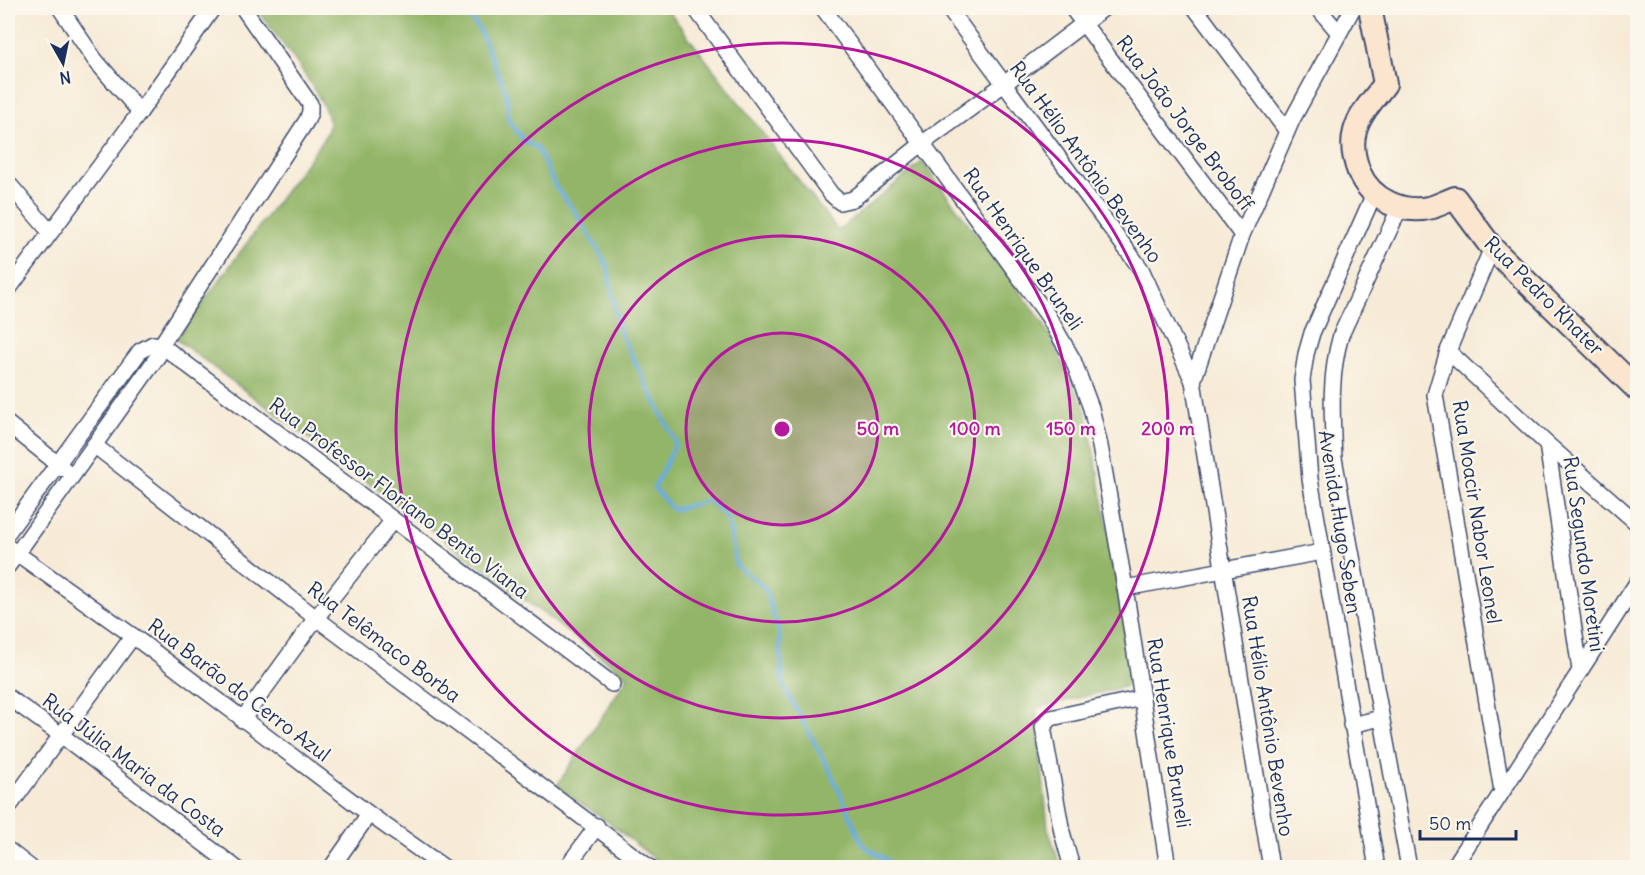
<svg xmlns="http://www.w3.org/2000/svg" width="1645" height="875" font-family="Delius,sans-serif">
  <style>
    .green { fill: #bad378; stroke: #6a816b; stroke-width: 1.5 }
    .forest { fill: #93b568; stroke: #577263; stroke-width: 1.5 }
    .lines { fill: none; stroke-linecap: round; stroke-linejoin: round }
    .stream { stroke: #69adde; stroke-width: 4 }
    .street-casing { stroke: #3c4b70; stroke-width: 18 }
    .secondary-casing { stroke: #3c4b70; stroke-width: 26 }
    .street { stroke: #fff; stroke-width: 15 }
    .secondary { stroke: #fce5cf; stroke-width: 22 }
    .ring { fill: none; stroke: #b5179e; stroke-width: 3 }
    .labels { text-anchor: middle; stroke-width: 4.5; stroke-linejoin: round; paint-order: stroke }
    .street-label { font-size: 20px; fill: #1b2f5e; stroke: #fbf7ec }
    .centre { fill: #b5179e; stroke: #fbf7ec; stroke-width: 3 }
    .ring-label { font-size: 18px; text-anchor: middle; font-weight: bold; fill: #b5179e; stroke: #fbf7ec; stroke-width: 4.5; stroke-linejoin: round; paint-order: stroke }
  </style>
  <rect width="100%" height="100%" fill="#fbf7ec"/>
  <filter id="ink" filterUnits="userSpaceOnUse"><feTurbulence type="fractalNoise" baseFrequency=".0167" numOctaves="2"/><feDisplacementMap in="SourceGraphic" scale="12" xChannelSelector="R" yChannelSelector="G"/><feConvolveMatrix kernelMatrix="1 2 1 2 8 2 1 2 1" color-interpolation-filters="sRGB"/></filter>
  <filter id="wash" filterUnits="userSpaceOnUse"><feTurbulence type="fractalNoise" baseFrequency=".008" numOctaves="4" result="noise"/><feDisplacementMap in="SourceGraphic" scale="24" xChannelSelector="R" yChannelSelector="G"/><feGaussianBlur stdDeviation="1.35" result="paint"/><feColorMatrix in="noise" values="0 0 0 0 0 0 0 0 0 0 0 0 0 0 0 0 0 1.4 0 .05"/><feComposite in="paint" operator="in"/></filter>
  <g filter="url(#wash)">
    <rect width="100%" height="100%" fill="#f7ebd7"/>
    <path class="green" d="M152,347L151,356L77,452H74Z"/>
    <path class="forest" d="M255,8H666L838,231L922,162L1042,321L1086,411L1119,585L1132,685L1036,708L1048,829L1061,867H665L603,818L556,787L628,677L176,339L323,140C325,136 328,131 329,127C333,105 270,27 255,8Z"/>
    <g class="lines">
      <path class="stream" d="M463,8L479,29L507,95L508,120L524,141L537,148L555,186L575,212L607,265L619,330L676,443L654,488L673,510L709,500L728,519L736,565L765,588L779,633L783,685L832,775L863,845L899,868"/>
    </g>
  </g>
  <g filter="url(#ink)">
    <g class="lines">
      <g class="street-casing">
        <g id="street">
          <path d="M60,8L95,60L140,112"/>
          <path d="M695,8L831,194L840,202L853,199L923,143L1004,84L1104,8"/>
          <path d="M823,8L1048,316L1073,360L1091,408L1100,446L1125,588L1168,868"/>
          <path d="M948,8L1141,269L1193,381"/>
          <path d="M1072,8L1242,235"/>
          <path d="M1195,8L1287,131"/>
          <path d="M1318,8L1339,33"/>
          <path d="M8,183L50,232"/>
          <path d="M1374,194L1312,333L1306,354L1302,380L1310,479L1377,868"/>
          <path d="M1400,207L1341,335C1329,376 1332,416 1334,458L1409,868"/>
          <path d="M1492,248L1448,351L1435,395L1502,791"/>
          <path d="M8,290L140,112L213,8"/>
          <path d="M161,345L612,684"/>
          <path d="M1448,351L1547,444L1638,524"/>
          <path d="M8,424L64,469"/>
          <path d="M1547,444L1580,670"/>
          <path d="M94,445L316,618L650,868"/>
          <path d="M8,532L140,351L153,344L161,345"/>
          <path d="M8,547L133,636L369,814L445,868"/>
          <path d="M8,566L158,356L161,345L307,120L310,112V104L243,8"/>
          <path d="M1125,588L1322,552"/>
          <path d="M8,697L61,735L236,868"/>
          <path d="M242,720L316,618L393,520"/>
          <path d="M1351,725L1381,718"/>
          <path d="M8,808L133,636"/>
          <path d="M8,850L31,868"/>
          <path d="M331,868L369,814"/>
          <path d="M566,868L597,826"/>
          <path d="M1072,868L1062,832L1043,727L1051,718L1142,698"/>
          <path d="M1271,868L1193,381L1242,235L1292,120L1353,8"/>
          <path d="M1453,868L1638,581"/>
        </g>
      </g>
      <g class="secondary-casing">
        <path id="secondary" d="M1370,8L1385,84C1374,99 1360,113 1355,131C1351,145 1354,159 1359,172C1371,200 1403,215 1433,207C1440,204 1448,201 1455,198L1492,248L1638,390"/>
      </g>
      <use href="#street" class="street"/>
      <use href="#secondary" class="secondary"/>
    </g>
  </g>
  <circle cx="782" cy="429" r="96" fill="#b5179e" fill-opacity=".12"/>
  <g class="ring">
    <circle cx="782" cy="429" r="96"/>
    <circle cx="782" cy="429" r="193"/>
    <circle cx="782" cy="429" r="289"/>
    <circle cx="782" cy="429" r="386"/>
  </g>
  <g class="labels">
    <g class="street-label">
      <text transform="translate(1185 123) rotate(53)" y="7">Rua João Jorge Broboff</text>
      <text transform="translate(1086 162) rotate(54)" y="7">Rua Hélio Antônio Bevenho</text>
      <text transform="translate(1023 249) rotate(55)" y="7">Rua Henrique Bruneli</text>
      <text transform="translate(1544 296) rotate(45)" y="7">Rua Pedro Khater</text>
      <text transform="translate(399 498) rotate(37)" y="7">Rua Professor Floriano Bento Viana</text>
      <text transform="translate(1477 512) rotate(81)" y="7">Rua Moacir Nabor Leonel</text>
      <text transform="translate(1340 522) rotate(81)" y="7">Avenida Hugo Seben</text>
      <text transform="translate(1584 554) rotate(82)" y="7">Rua Segundo Moretini</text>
      <text transform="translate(384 642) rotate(37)" y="7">Rua Telêmaco Borba</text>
      <text transform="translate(239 690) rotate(37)" y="7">Rua Barão do Cerro Azul</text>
      <text transform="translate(1268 716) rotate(81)" y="7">Rua Hélio Antônio Bevenho</text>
      <text transform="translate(1169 733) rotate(81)" y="7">Rua Henrique Bruneli</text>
      <text transform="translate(134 765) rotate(37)" y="7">Rua Júlia Maria da Costa</text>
    </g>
  </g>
  <circle cx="782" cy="429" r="9" class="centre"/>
  <g class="ring-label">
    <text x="878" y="435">50 m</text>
    <text x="975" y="435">100 m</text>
    <text x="1071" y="435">150 m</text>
    <text x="1168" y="435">200 m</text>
  </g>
  <rect width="1645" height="875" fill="none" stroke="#fbf7ec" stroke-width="30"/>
  <g transform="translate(63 63) rotate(171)" stroke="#fbf7ec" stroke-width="4.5" paint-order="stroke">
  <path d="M0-4.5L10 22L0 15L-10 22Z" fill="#1b2f5e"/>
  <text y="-9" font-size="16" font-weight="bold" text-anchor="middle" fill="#1b2f5e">N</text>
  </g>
  <path d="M1420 830v9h96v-9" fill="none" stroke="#1b2f5e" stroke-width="3"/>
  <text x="1429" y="830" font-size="18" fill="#1b2f5e" stroke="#fbf7ec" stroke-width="4.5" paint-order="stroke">50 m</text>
</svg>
